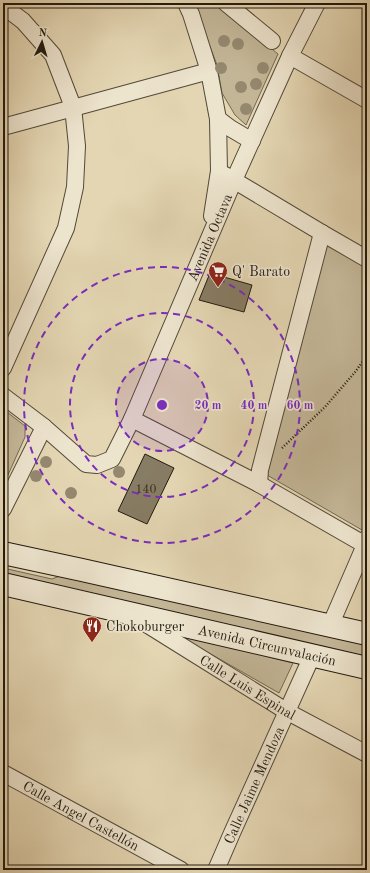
<svg xmlns="http://www.w3.org/2000/svg" width="370" height="873" font-family="'Old Standard TT',serif">
  <style>
    .green { fill: #c3b697; stroke: #726853 }
    .building { fill: #877c64; stroke: #221a0f }
    .lines { fill: none; stroke-linecap: round; stroke-linejoin: round }
    .street-casing { stroke: #524938; stroke-width: 18 }
    .secondary-casing { stroke: #221a0f; stroke-width: 24 }
    .path { stroke: #221a0f; stroke-width: 2.5; stroke-dasharray: 1 2; stroke-linecap: butt }
    .street { stroke: #ede4ce; stroke-width: 16 }
    .secondary { stroke: #ede4ce; stroke-width: 22 }
    .tree { fill: #94886f }
    .ring { fill: none; stroke: #7b2cbf; stroke-width: 2; stroke-dasharray: 7 5 }
    .labels { text-anchor: middle; stroke-width: 3.5; stroke-linejoin: round; paint-order: stroke }
    .number-label { font-size: 12px; fill: #3b3224 }
    .street-label { font-size: 14px; fill: #221a0f; stroke: #ede4ce }
    .poi-label { font-size: 14px; fill: #221a0f; stroke: #ede4ce; text-anchor: start }
    .centre { fill: #7b2cbf; stroke: #ede4ce; stroke-width: 2 }
    .ring-label { font-size: 12px; text-anchor: middle; font-weight: bold; fill: #7b2cbf; stroke: #ede4ce; stroke-width: 3.5; stroke-linejoin: round; paint-order: stroke }
  </style>
  <rect width="100%" height="100%" fill="#e4d6b3"/>
  <filter id="stains"><feTurbulence type="fractalNoise" baseFrequency=".005" numOctaves="4"/><feColorMatrix values="0 0 0 0 .2 0 0 0 0 .09 0 0 0 0 .02 0 0 0 .5 -.17"/></filter>
  <radialGradient id="worn" r=".72"><stop offset=".6" stop-color="#630" stop-opacity="0"/><stop offset="1" stop-color="#630" stop-opacity=".3"/></radialGradient>
  <g class="green">
    <path d="M192,3H216L278,54L246,125L235,115L222,93L217,65L198,15Z"/>
    <path d="M326,242L367,267V511L362,530L267,475Z"/>
    <path d="M3,409L25,426V437L3,486Z"/>
    <path d="M3,568L52,579L65,574L367,642V660L3,578Z"/>
    <path d="M174,633L293,663L279,693Z"/>
  </g>
  <g class="building">
    <path d="M210,273L252,285L244,312L199,300Z"/>
    <path d="M145,454L174,468L147,524L118,511Z"/>
  </g>
  <g class="lines">
    <g class="street-casing">
      <g id="street">
        <path d="M186,3L191,14L209,71L218,119L219,171L212,216"/>
        <path d="M226,3L272,41"/>
        <path d="M3,6L23,21L53,55L73,107L77,146L75,187L66,228L3,368"/>
        <path d="M290,56L367,100"/>
        <path d="M218,119L230,128L252,141"/>
        <path d="M3,127L209,71"/>
        <path d="M225,175L322,233L367,259"/>
        <path id="s1" d="M3,396L44,427L86,464L97,465L112,459L132,419L234,180L290,56L317,3"/>
        <path d="M132,419L259,484L367,546"/>
        <path d="M259,484L260,470L322,233"/>
        <path d="M3,509L44,427"/>
        <path id="s2" d="M140,620L286,711L367,754"/>
        <path d="M330,626L365,545L367,538"/>
        <path id="s3" d="M3,773L181,870"/>
        <path id="s4" d="M216,870L232,833L312,656"/>
      </g>
    </g>
    <g class="secondary-casing">
      <g id="secondary">
        <path d="M3,553L82,570L367,634"/>
        <path id="s5" d="M3,584L367,668"/>
      </g>
    </g>
    <path class="path" d="M282,448L325,407L356,371L367,355"/>
    <use href="#street" class="street"/>
    <use href="#secondary" class="secondary"/>
  </g>
  <g class="tree">
    <circle cx="224" cy="41" r="6"/>
    <circle cx="238" cy="44" r="6"/>
    <circle cx="221" cy="68" r="6"/>
    <circle cx="263" cy="68" r="6"/>
    <circle cx="256" cy="84" r="6"/>
    <circle cx="241" cy="87" r="6"/>
    <circle cx="246" cy="109" r="6"/>
    <circle cx="46" cy="462" r="6"/>
    <circle cx="119" cy="472" r="6"/>
    <circle cx="36" cy="476" r="6"/>
    <circle cx="71" cy="493" r="6"/>
  </g>
  <circle cx="162" cy="405" r="46" fill="#7b2cbf" fill-opacity=".12"/>
  <g class="ring">
    <circle cx="162" cy="405" r="46"/>
    <circle cx="162" cy="405" r="92"/>
    <circle cx="162" cy="405" r="138"/>
  </g>
  <defs>
    <g id="supermarket-pin" transform="scale(1)"><path d="M0 17L-7.5 6A9.5 9.5 0 1 1 7.5 6Z" fill="#8f2418" stroke="#ede4ce"/><path d="M-6-5.5h2.5l.6 2H6L4.5 2H-2.5L-4.4-4H-6ZM-1.5 3.2a1.3 1.3 0 1 0 .1 0ZM3 3.2a1.3 1.3 0 1 0 .1 0Z" fill="#fff"/></g>
    <g id="restaurant-pin" transform="scale(1)"><path d="M0 17L-7.5 6A9.5 9.5 0 1 1 7.5 6Z" fill="#8f2418" stroke="#ede4ce"/><path d="M-5-6h1v4h1v-4h1v4h1v-4h1v5L-1.5 .5V6h-2V.5L-5-1ZM5-6V6H3V1.5H1.5Q1.5-4 5-6Z" fill="#fff"/></g>
  </defs>
  <g fill-rule="evenodd">
    <use href="#supermarket-pin" x="218" y="271"/>
    <use href="#restaurant-pin" x="92" y="626"/>
  </g>
  <g class="labels">
    <g class="number-label">
      <text x="146" y="493">140</text>
    </g>
    <g class="street-label">
      <text dy="5" stroke="none"><textPath href="#s1" startOffset="377">Avenida Octava</textPath></text>
      <text dy="5" stroke="none"><textPath href="#s5" startOffset="271">Avenida Circunvalación</textPath></text>
      <text dy="5" stroke="none"><textPath href="#s2" startOffset="127">Calle Luis Espinal</textPath></text>
      <text dy="5" stroke="none"><textPath href="#s4" startOffset="93">Calle Jaime Mendoza</textPath></text>
      <text dy="5" stroke="none"><textPath href="#s3" startOffset="89">Calle Angel Castellón</textPath></text>
    </g>
    <g class="poi-label">
      <text x="232" y="276">Q' Barato</text>
      <text x="106" y="631">Chokoburger</text>
    </g>
  </g>
  <circle cx="162" cy="405" r="6" class="centre"/>
  <g class="ring-label">
    <text x="208" y="409">20 m</text>
    <text x="254" y="409">40 m</text>
    <text x="300" y="409">60 m</text>
  </g>
  <rect width="370" height="873" fill="none" stroke="#e4d6b3" stroke-width="16"/>
  <rect x="4" y="4" width="362" height="865" fill="none" stroke="#221a0f" stroke-width="2"/>
  <rect x="8" y="8" width="354" height="857" fill="none" stroke="#221a0f"/>
  <g transform="translate(42 42) rotate(5)" stroke="#ede4ce" stroke-width="3" paint-order="stroke">
  <path d="M0-3L7 15L0 10L-7 15Z" fill="#221a0f"/>
  <text y="-6" font-size="11" font-weight="bold" text-anchor="middle" fill="#221a0f">N</text>
  </g>
  <rect width="100%" height="100%" filter="url(#stains)"/>
  <rect width="100%" height="100%" fill="url(#worn)"/>
</svg>
